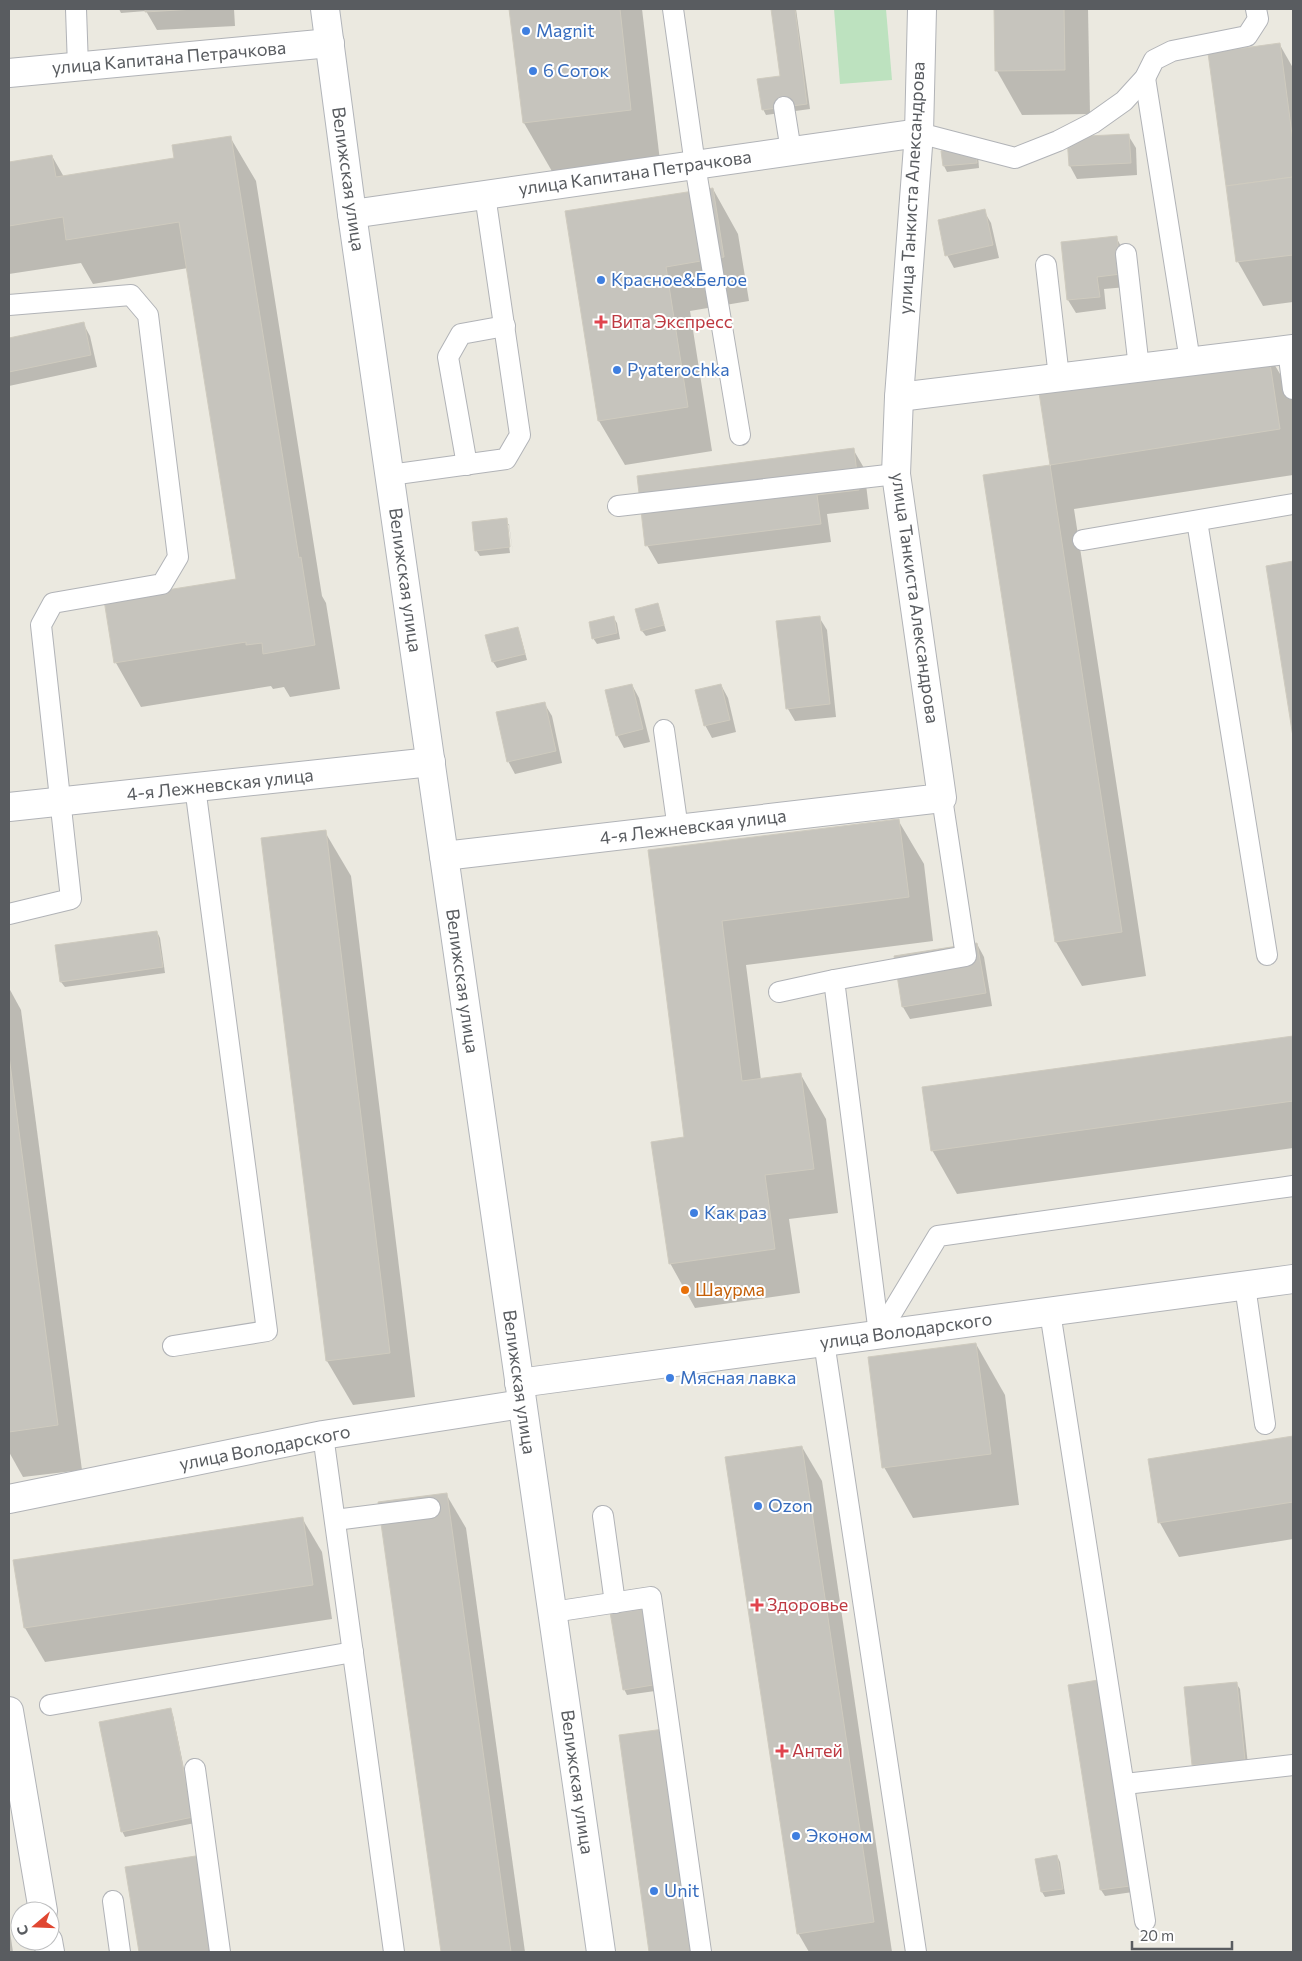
<svg xmlns="http://www.w3.org/2000/svg" width="1302" height="1961" font-family="Commissioner,sans-serif">
  <style>
    .green { fill: #bde2bf }
    .shadow { fill: #0003 }
    .building { fill: #c6c4bd; stroke: #cfcbbf }
    .lines { fill: none; stroke-linecap: round; stroke-linejoin: round }
    .service-casing { stroke: #b1b3b7; stroke-width: 22 }
    .minor-casing { stroke: #b1b3b7; stroke-width: 30 }
    .secondary-casing { stroke: #b2b5ba; stroke-width: 30 }
    .service { stroke: #fff; stroke-width: 20 }
    .minor { stroke: #fff; stroke-width: 28 }
    .secondary { stroke: #fff; stroke-width: 28 }
    .shop-dot { fill: #3f7fe0; stroke: #fff; stroke-width: 2 }
    .health-dot { fill: #e0444e; stroke: #fff; stroke-width: 2 }
    .food-dot { fill: #e8710a; stroke: #fff; stroke-width: 2 }
    .labels { text-anchor: middle; stroke-width: 4; stroke-linejoin: round; paint-order: stroke }
    .shop-label { font-size: 18px; fill: #366cbe; stroke: #fff; text-anchor: start }
    .street-label { font-size: 18px; fill: #595c60; stroke: #fff }
    .health-label { font-size: 18px; fill: #be3a42; stroke: #fff; text-anchor: start }
    .food-label { font-size: 18px; fill: #c56008; stroke: #fff; text-anchor: start }
  </style>
  <rect width="100%" height="100%" fill="#ebe9e0"/>
  <path class="green" d="M834,9H886L892,80L840,84Z"/>
  <g class="shadow">
    <path d="M119,9H234L235,26L157,30L146,11L121,13Z"/>
    <path d="M511,9H642L660,161L553,173L524,123Z"/>
    <path d="M772,9H796L810,109L766,115L763,109L781,77Z"/>
    <path d="M995,9H1088L1090,114L1022,115L997,71Z"/>
    <path d="M1280,45L1293,68V302L1263,306L1238,262L1209,54Z"/>
    <path d="M1128,135L1136,148L1137,175L1077,179L1070,166L1068,139Z"/>
    <path d="M230,137L256,181L322,596L326,603L340,689L290,697L284,687L273,689L271,686L141,707L116,663L238,580L188,268L93,284L81,263L9,274V163L52,156L64,177L176,159Z"/>
    <path d="M978,155L979,168L947,172L944,166Z"/>
    <path d="M713,189L738,234L749,301L690,311L712,451L625,465L599,421L566,212Z"/>
    <path d="M984,211L991,223L999,258L954,268L947,255Z"/>
    <path d="M1116,237L1123,250L1127,287L1104,289L1106,309L1076,313L1068,300L1062,243Z"/>
    <path d="M83,323L90,336L97,367L9,386V339Z"/>
    <path d="M1267,352L1293,396V475L1074,509L1146,976L1082,986L1056,942L984,476L1051,466L1039,387Z"/>
    <path d="M853,449L864,468L869,509L827,514L831,542L658,564L647,545Z"/>
    <path d="M506,520L509,526L513,553L509,524H506L510,553L480,556L476,550Z"/>
    <path d="M1293,563V729L1267,567Z"/>
    <path d="M658,604L666,631L646,636L642,631Z"/>
    <path d="M613,617L617,623L620,639L597,644L593,638Z"/>
    <path d="M819,617L827,630L836,717L795,721L788,709Z"/>
    <path d="M517,628L520,634L527,660L497,668L493,662L487,636Z"/>
    <path d="M632,685L639,698L650,742L624,748L617,735Z"/>
    <path d="M721,685L728,698L736,732L712,738L705,725Z"/>
    <path d="M544,703L552,716L562,763L515,774L508,761Z"/>
    <path d="M898,820L924,864L933,941L746,965L761,1080L801,1075L826,1119L838,1213L789,1219L800,1293L695,1308L670,1263L686,1138L649,852Z"/>
    <path d="M325,832L351,876L415,1397L353,1405L327,1361Z"/>
    <path d="M157,932L160,938L165,973L65,987L61,982Z"/>
    <path d="M977,944L984,957L992,1006L910,1019L903,1007L895,957Z"/>
    <path d="M9,988L21,1010L82,1470L23,1477L9,1452Z"/>
    <path d="M1293,1037V1148L957,1194L932,1150L924,1088Z"/>
    <path d="M976,1344L1005,1395L1019,1505L913,1518L884,1467Z"/>
    <path d="M1293,1437V1539L1179,1557L1160,1523L1149,1460Z"/>
    <path d="M802,1447L822,1481L892,1952H809L798,1933Z"/>
    <path d="M446,1494L466,1528L525,1952H442L380,1503Z"/>
    <path d="M302,1518L322,1552L332,1619L45,1662L25,1628L15,1561Z"/>
    <path d="M609,1595L662,1690L627,1695L624,1689Z"/>
    <path d="M1236,1683L1240,1689L1248,1765L1196,1770L1193,1765Z"/>
    <path d="M1069,1686L1133,1892L1105,1896L1101,1890Z"/>
    <path d="M170,1709L173,1715L195,1823L125,1837L122,1831Z"/>
    <path d="M1057,1856L1060,1862L1065,1894L1045,1897L1042,1892Z"/>
    <path d="M127,1868L220,1952H140Z"/>
    <path d="M9,1925L13,1952H9Z"/>
  </g>
  <g class="building">
    <path d="M145,9H195L145,12Z"/>
    <path d="M509,9H620L631,110L523,123Z"/>
    <path d="M771,9H795L807,104L762,110L757,79L780,76Z"/>
    <path d="M994,9H1064L1065,70L995,71Z"/>
    <path d="M1280,43L1293,142V177L1226,186L1208,53Z"/>
    <path d="M1129,134L1131,163L1069,166L1067,137Z"/>
    <path d="M231,136L299,558L301,557L315,645L263,654L262,643L246,645V642L114,663L104,600L236,579L179,222L66,240L63,217L9,226V162L52,155L56,177L174,158L172,145Z"/>
    <path d="M975,148L977,163L943,166L941,151Z"/>
    <path d="M1293,177V255L1236,262L1226,186Z"/>
    <path d="M713,188L724,257L666,267L688,407L598,421L565,211Z"/>
    <path d="M985,209L993,245L945,256L938,220Z"/>
    <path d="M1117,236L1121,274L1097,277L1100,297L1067,300L1061,242Z"/>
    <path d="M84,322L91,355L9,372V338Z"/>
    <path d="M1268,350L1280,429L1050,465L1038,386Z"/>
    <path d="M854,448L859,490L817,495L821,524L645,546L637,476Z"/>
    <path d="M1050,465L1122,932L1055,942L983,475Z"/>
    <path d="M507,518L510,547L475,551L472,522Z"/>
    <path d="M1293,561V737L1266,566Z"/>
    <path d="M658,603L664,625L641,631L635,609Z"/>
    <path d="M614,616L617,633L592,639L589,622Z"/>
    <path d="M820,616L830,704L786,709L776,621Z"/>
    <path d="M518,627L525,654L492,662L485,635Z"/>
    <path d="M632,684L643,729L616,736L605,690Z"/>
    <path d="M721,684L730,720L704,726L695,690Z"/>
    <path d="M545,702L556,751L507,762L496,712Z"/>
    <path d="M899,819L909,897L722,921L742,1081L801,1073L814,1169L765,1175L775,1249L669,1264L651,1142L684,1137L648,850Z"/>
    <path d="M326,830L390,1353L326,1361L261,838Z"/>
    <path d="M157,931L163,967L60,982L55,945Z"/>
    <path d="M977,943L986,993L902,1007L894,956Z"/>
    <path d="M1293,1036V1101L931,1151L922,1087Z"/>
    <path d="M9,1056L58,1425L9,1432Z"/>
    <path d="M976,1343L991,1454L882,1468L868,1357Z"/>
    <path d="M1293,1436V1502L1158,1523L1148,1459Z"/>
    <path d="M802,1446L874,1922L797,1934L725,1457Z"/>
    <path d="M447,1493L511,1952H441L378,1502Z"/>
    <path d="M303,1517L313,1585L24,1628L13,1560Z"/>
    <path d="M644,1588L659,1684L623,1690L607,1594Z"/>
    <path d="M1098,1680L1130,1886L1100,1890L1068,1685Z"/>
    <path d="M1237,1682L1245,1760L1192,1765L1184,1687Z"/>
    <path d="M171,1708L193,1817L121,1832L99,1722Z"/>
    <path d="M664,1729L695,1952H649L619,1735Z"/>
    <path d="M202,1855L218,1952H139L125,1867Z"/>
    <path d="M1057,1855L1063,1889L1041,1892L1035,1859Z"/>
  </g>
  <g class="lines">
    <g class="service-casing">
      <g id="service">
        <path d="M76,9L78,67"/>
        <path d="M673,9L695,165L740,435"/>
        <path d="M1145,78L1190,361"/>
        <path d="M784,107L791,151"/>
        <path d="M919,133L1015,158L1058,141L1093,123L1124,101L1145,78L1154,60L1172,51L1247,36L1258,19L1256,9"/>
        <path d="M1126,254L1139,368"/>
        <path d="M1046,265L1059,377"/>
        <path d="M9,305L131,295L148,315L178,557L162,584L53,603L41,625L71,899L9,914"/>
        <path d="M1288,350L1293,389"/>
        <path d="M467,465L448,357L461,334L505,326"/>
        <path d="M390,475L506,459L520,435L485,195"/>
        <path d="M618,506L896,474"/>
        <path d="M1197,521L1267,955"/>
        <path d="M1083,540L1293,504"/>
        <path d="M664,730L678,829"/>
        <path d="M779,992L834,980"/>
        <path d="M1245,1286L1265,1424"/>
        <path d="M1050,1312L1145,1921"/>
        <path d="M879,1334L834,980L966,956L942,798"/>
        <path d="M879,1334L938,1236L1293,1186"/>
        <path d="M824,1342L916,1952"/>
        <path d="M173,1346L267,1331L195,787"/>
        <path d="M323,1435L394,1952"/>
        <path d="M603,1516L615,1603"/>
        <path d="M335,1520L430,1508"/>
        <path d="M553,1612L651,1597L701,1952"/>
        <path d="M50,1705L353,1652"/>
        <path d="M195,1769L220,1952"/>
        <path d="M1125,1784L1293,1765"/>
        <path d="M113,1901L120,1952"/>
      </g>
    </g>
    <g class="minor-casing">
      <g id="minor">
        <path d="M9,73L330,43"/>
        <path d="M352,214L919,133"/>
        <path d="M899,397L1293,349"/>
        <path d="M9,807L431,762"/>
        <path d="M444,856L942,798L896,474L899,397L919,133L922,9"/>
        <path d="M519,1383L1293,1279"/>
        <path d="M9,1499L323,1435L522,1404"/>
        <path d="M9,1711L43,1911"/>
        <path d="M48,1941L50,1952"/>
      </g>
    </g>
    <g class="secondary-casing">
      <path id="secondary" d="M325,9L352,214L601,1952"/>
    </g>
    <use href="#service" class="service"/>
    <use href="#minor" class="minor"/>
    <use href="#secondary" class="secondary"/>
  </g>
  <g class="shop-dot">
    <circle cx="526" cy="31" r="5"/>
    <circle cx="533" cy="71" r="5"/>
    <circle cx="601" cy="280" r="5"/>
    <circle cx="617" cy="370" r="5"/>
    <circle cx="694" cy="1213" r="5"/>
    <circle cx="670" cy="1378" r="5"/>
    <circle cx="758" cy="1506" r="5"/>
    <circle cx="796" cy="1836" r="5"/>
    <circle cx="654" cy="1891" r="5"/>
  </g>
  <g class="health-dot">
    <path d="M598.5 314.5h5v5h5v5h-5v5h-5v-5h-5v-5h5z"/>
    <path d="M754.5 1597.5h5v5h5v5h-5v5h-5v-5h-5v-5h5z"/>
    <path d="M779.5 1743.5h5v5h5v5h-5v5h-5v-5h-5v-5h5z"/>
  </g>
  <circle class="food-dot" cx="685" cy="1290" r="5"/>
  <g class="labels">
    <g class="shop-label">
      <text x="536" y="37">Magnit</text>
      <text x="543" y="77">6 Соток</text>
      <text x="611" y="286">Красное&amp;Белое</text>
      <text x="627" y="376">Pyaterochka</text>
      <text x="704" y="1219">Как раз</text>
      <text x="680" y="1384">Мясная лавка</text>
      <text x="768" y="1512">Ozon</text>
      <text x="806" y="1842">Эконом</text>
      <text x="664" y="1897">Unit</text>
    </g>
    <g class="street-label">
      <text transform="translate(169 58) rotate(-5)" y="6">улица Капитана Петрачкова</text>
      <text transform="translate(635 173) rotate(-8)" y="6">улица Капитана Петрачкова</text>
      <text transform="translate(348 179) rotate(82)" y="6">Велижская улица</text>
      <text transform="translate(912 188) rotate(-87)" y="6">улица Танкиста Александрова</text>
      <text transform="translate(405 580) rotate(82)" y="6">Велижская улица</text>
      <text transform="translate(915 598) rotate(82)" y="6">улица Танкиста Александрова</text>
      <text transform="translate(220 785) rotate(-6)" y="6">4-я Лежневская улица</text>
      <text transform="translate(693 827) rotate(-7)" y="6">4-я Лежневская улица</text>
      <text transform="translate(462 981) rotate(82)" y="6">Велижская улица</text>
      <text transform="translate(906 1331) rotate(-8)" y="6">улица Володарского</text>
      <text transform="translate(519 1382) rotate(82)" y="6">Велижская улица</text>
      <text transform="translate(265 1448) rotate(-11)" y="6">улица Володарского</text>
      <text transform="translate(577 1782) rotate(82)" y="6">Велижская улица</text>
    </g>
    <g class="health-label">
      <text x="611" y="328">Вита Экспресс</text>
      <text x="767" y="1611">Здоровье</text>
      <text x="792" y="1757">Антей</text>
    </g>
    <g class="food-label">
      <text x="695" y="1296">Шаурма</text>
    </g>
  </g>
  <rect width="1302" height="1961" fill="none" stroke="#595c60" stroke-width="20"/>
  <g transform="translate(35 1926) rotate(251)"><circle r="24" fill="#ffffff" stroke="#bdbebf"/>
  <path d="M0-4L9 19L0 12L-9 19Z" fill="#e04731"/>
  <text y="-8" font-size="14" font-weight="bold" text-anchor="middle" fill="#595c60">С</text>
  </g>
  <path d="M1132 1941v8h100v-8" fill="none" stroke="#595c60" stroke-width="2.5"/>
  <text x="1140" y="1941" font-size="15" fill="#595c60" stroke="#ffffff" stroke-width="4" paint-order="stroke">20 m</text>
</svg>
